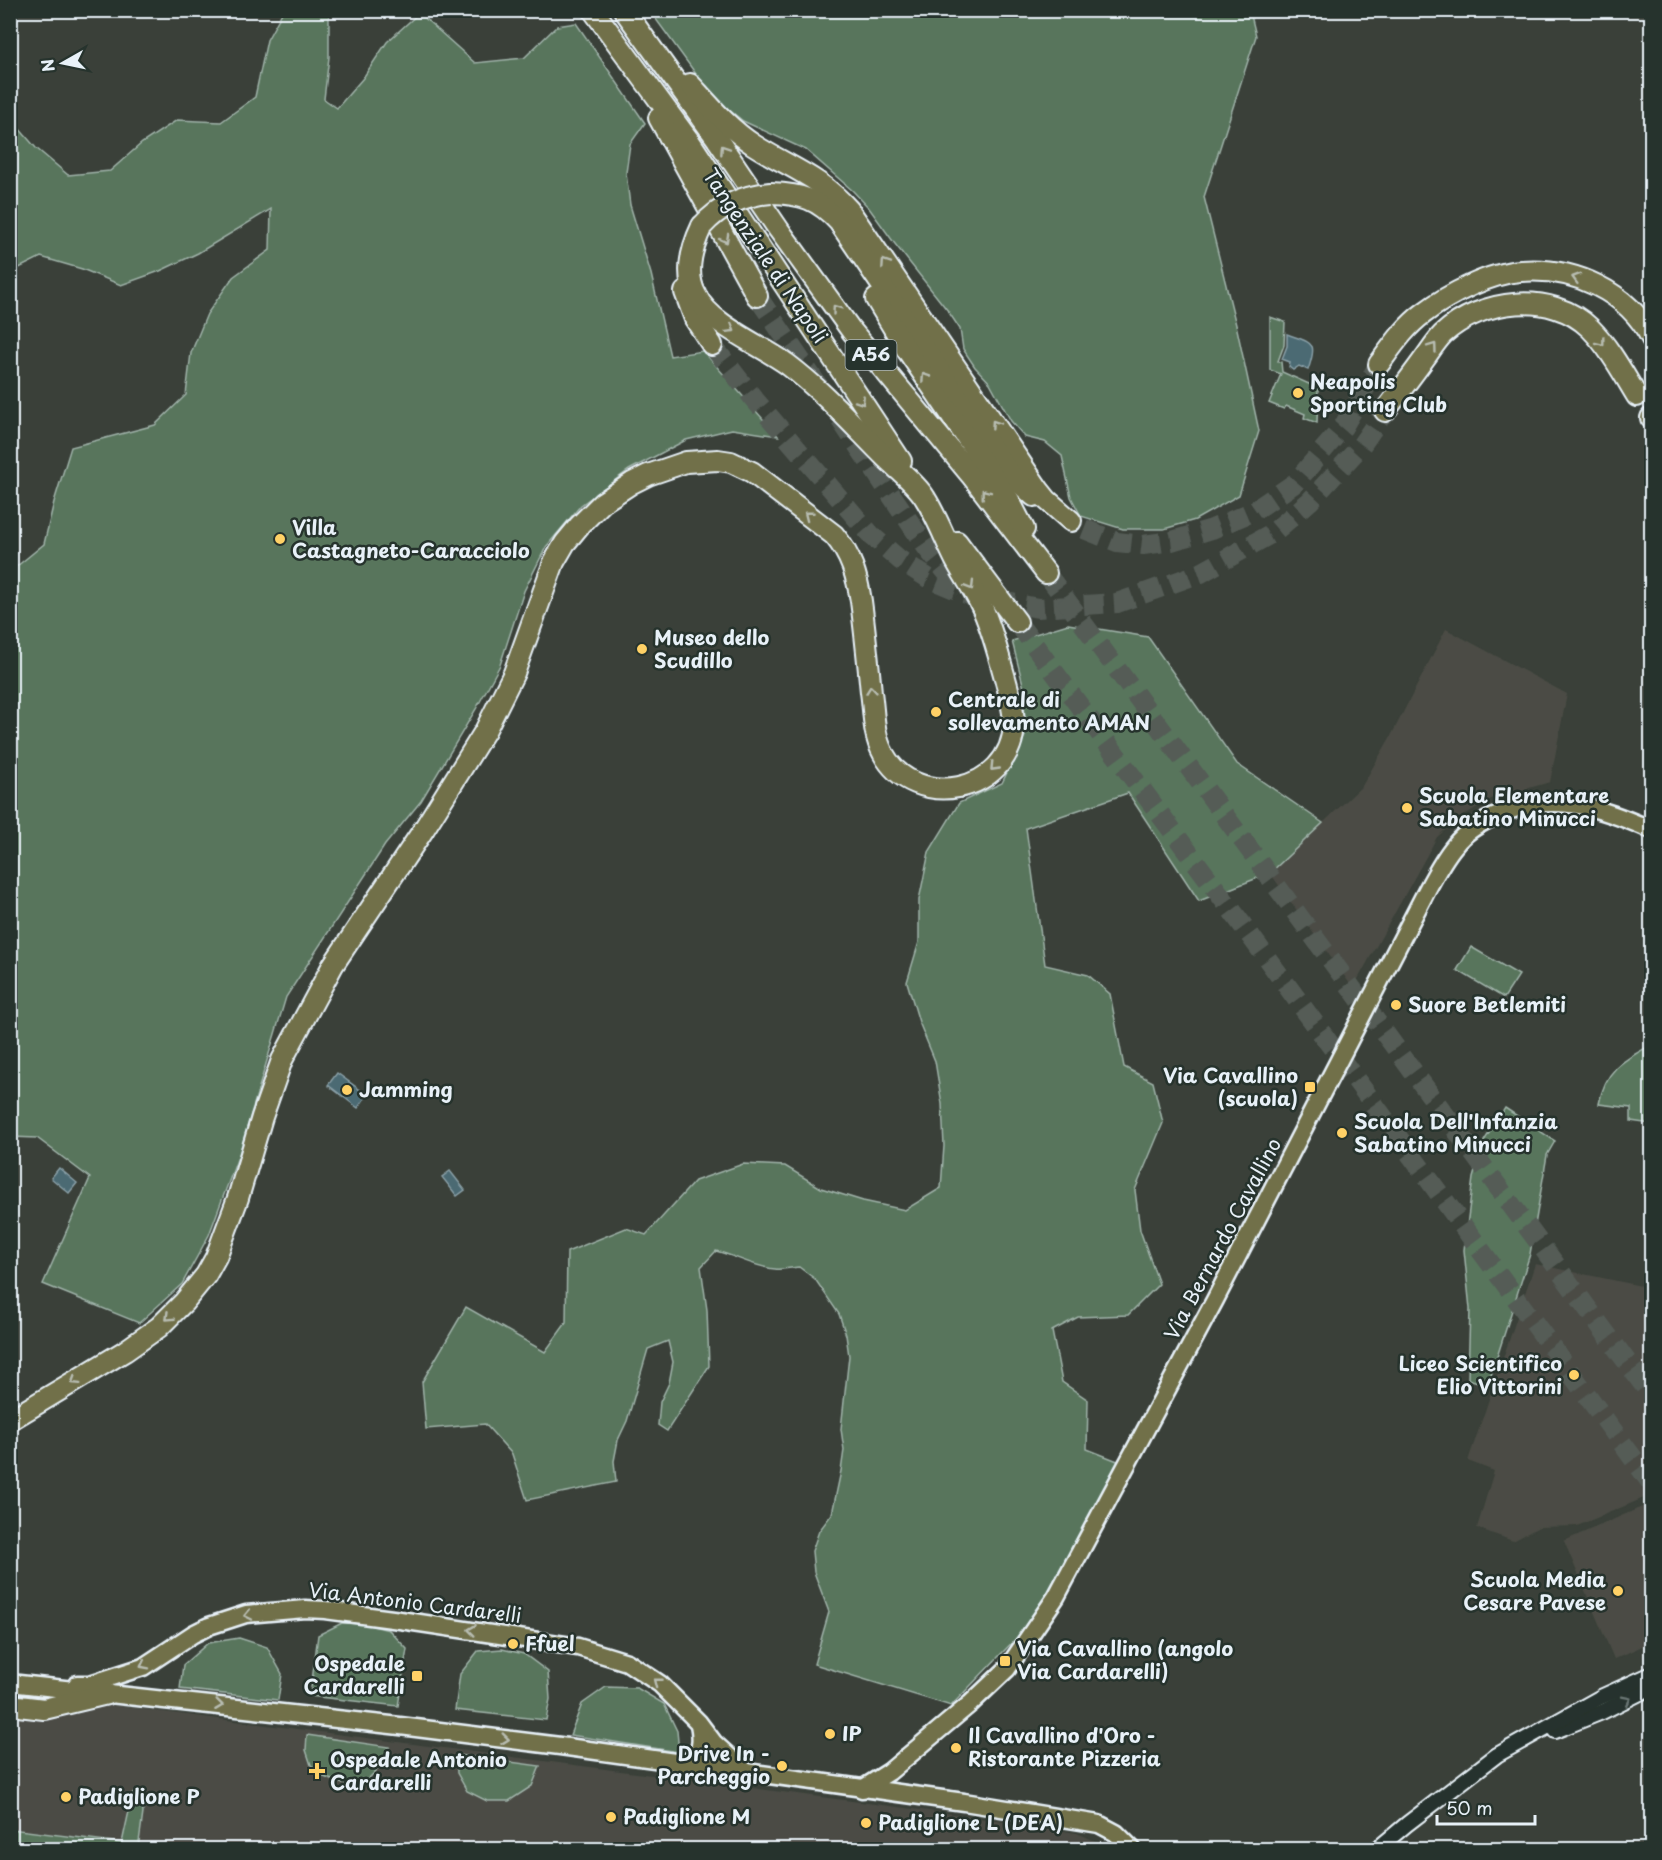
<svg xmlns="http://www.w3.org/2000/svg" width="1662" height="1860" font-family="'Playpen Sans',sans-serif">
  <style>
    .built { fill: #4b4c45 }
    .green { fill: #58755c; stroke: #a0b3aa; stroke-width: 1.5 }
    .water { fill: #4c6a73; stroke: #8aa0a8; stroke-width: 1.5 }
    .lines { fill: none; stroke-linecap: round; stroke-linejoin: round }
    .highway-tunnel { stroke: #545b56; stroke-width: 20; stroke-dasharray: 20 10; stroke-linecap: butt }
    .minor-casing { stroke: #e8f1f8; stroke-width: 18 }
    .major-casing { stroke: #e8f1f8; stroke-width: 21 }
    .highway-casing { stroke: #e8f1f8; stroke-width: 24 }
    .minor { stroke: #26332d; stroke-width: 14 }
    .major { stroke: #71704a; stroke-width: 16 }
    .highway { stroke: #71704a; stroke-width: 20 }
    .highway-bridge-casing { stroke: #e8f1f8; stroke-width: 24; stroke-linecap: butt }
    .highway-bridge { stroke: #71704a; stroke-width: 20 }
    .oneway { stroke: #b8bdb2 }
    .oneway2 { stroke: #6a7674 }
    .poi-dot { fill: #ffd166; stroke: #26332d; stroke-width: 2 }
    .labels { text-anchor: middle; stroke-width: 5; stroke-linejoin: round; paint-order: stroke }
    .shield { fill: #26332d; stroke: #aeb8bb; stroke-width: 1.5 }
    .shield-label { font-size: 18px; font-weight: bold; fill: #e8f1f8 }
    .street-label { font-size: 20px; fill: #e8f1f8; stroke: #26332d }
    .poi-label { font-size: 20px; font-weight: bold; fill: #e8f1f8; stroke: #26332d; text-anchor: start }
  </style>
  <rect width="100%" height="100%" fill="#3a4039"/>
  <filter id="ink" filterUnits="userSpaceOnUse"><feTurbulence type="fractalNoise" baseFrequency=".0167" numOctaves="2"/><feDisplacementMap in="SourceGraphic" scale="12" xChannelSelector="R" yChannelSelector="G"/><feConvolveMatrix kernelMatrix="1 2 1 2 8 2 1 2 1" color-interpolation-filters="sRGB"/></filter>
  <g filter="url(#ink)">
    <g class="built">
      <path d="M1446,629L1567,694L1550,782L1491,799L1459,818L1437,837L1353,988L1270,873L1362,786L1391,736Z"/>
      <path d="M1535,1264L1651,1288V1495L1577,1526L1539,1527L1513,1541L1477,1528L1494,1471L1468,1461Z"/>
      <path d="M1651,1503V1642L1614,1659L1564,1541Z"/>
      <path d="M11,1692L952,1814L1077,1833L1104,1845L1110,1849L11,1850Z"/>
    </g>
    <g class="green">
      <path d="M283,11H315L329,14V57L324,99L337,108L363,78L387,42L419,13L475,63L524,58L557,26L576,23L645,123L630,144L626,173L630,205L651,274L670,356L703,351L778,436L732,429L686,440L629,470L581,505L546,547L524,591L500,665L476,709L421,801L385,845L286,997L239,1154L209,1235L182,1284L139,1323L43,1284L90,1178L37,1138L11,1137V571L44,544L54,502L71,447L155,425L186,395L191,353L207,314L233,277L270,250L271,209L198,253L160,271L121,285L82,269L41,257L11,272V119L36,148L68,175L110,171L142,143L177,120L221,122L255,97L267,40Z"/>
      <path d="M650,11H1250L1256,36L1204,197L1237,329L1259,431L1239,495L1195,520L1164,529H1123L1081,516L1071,497L1062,456L1045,442L1025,437L1011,421L990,383L975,367L963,349L960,329L948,311L895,244L869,208L853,191L806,150L743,121L712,96Z"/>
      <path d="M1270,317L1285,322L1284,345L1278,361L1281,362L1282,372L1318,388L1317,423L1304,418L1305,414L1286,406L1284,409L1269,403L1281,374L1270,370Z"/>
      <path d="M1068,624L1148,637L1237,764L1323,823L1270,873L1199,901L1128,793L1026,828L1045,965L1088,975L1110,994L1124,1067L1153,1082L1163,1123L1135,1190L1140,1230L1159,1284L1128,1315L1078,1317L1052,1331L1062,1382L1088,1400L1087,1449L1120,1462L1056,1597L951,1706L814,1664L829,1612L814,1572L812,1551L819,1531L832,1514L841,1471L844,1450L841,1429L849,1356L846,1335L839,1314L815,1279L799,1267C791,1268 782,1270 775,1269C754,1267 736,1256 716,1251L701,1267L707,1310L709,1366L667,1431L658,1425L660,1402L669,1383L673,1362L668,1341L648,1349L627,1421L618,1440L614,1461L616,1482L527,1500L512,1454L485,1424L426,1429L422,1382L466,1307L545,1352L566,1323L567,1252L626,1228L646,1235L695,1181L743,1164L785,1166L821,1188L863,1201L905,1210L941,1188L944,1146L942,1104L935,1061L919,1022L907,982L919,942V900L929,852L959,803L1002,783L1025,736L1024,688L1012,641Z"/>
      <path d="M1471,947L1519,975L1504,998L1457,970Z"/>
      <path d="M1651,1045V1124L1631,1121V1108L1599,1104C1605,1070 1622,1061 1651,1045Z"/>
      <path d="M1505,1108L1555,1141L1547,1155L1530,1254L1488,1385L1468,1379L1470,1309L1464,1250L1473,1178L1484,1141Z"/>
      <path d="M342,1623L365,1624L389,1630L407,1649L398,1706L310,1696L318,1635Z"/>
      <path d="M239,1638L267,1647L282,1674L278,1700L180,1689L183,1665L208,1643Z"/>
      <path d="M502,1649L524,1654L548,1672L550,1699L546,1720L455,1710L460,1674L478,1651Z"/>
      <path d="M606,1687L637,1688L664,1704L677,1731L679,1752L570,1735L582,1704Z"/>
      <path d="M307,1735L389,1747L385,1762L366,1781L343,1784L324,1777L311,1765L306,1750Z"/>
      <path d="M456,1755H457L540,1766L532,1786L509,1801H487L467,1791L457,1773Z"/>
      <path d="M133,1793L141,1795L143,1813L138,1849H11V1829L122,1843Z"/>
    </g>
    <g class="water">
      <path d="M1287,334C1313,344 1318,341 1308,370L1299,366L1293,370L1289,367L1290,362L1282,359L1287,346Z"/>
      <path d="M337,1073L367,1095L358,1108L328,1085Z"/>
      <path d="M59,1168L77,1183L69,1193L51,1178Z"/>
      <path d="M450,1171L465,1190L457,1196L442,1177Z"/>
    </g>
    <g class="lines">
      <g class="highway-tunnel">
        <path d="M757,296L819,387"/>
        <path d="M712,345L754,399L872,536L900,560L928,578L969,595L1038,608L1117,603L1201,573L1274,532L1310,501L1360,447L1385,411"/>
        <path d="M840,419L927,548L948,574L963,589"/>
        <path d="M1084,529L1117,542L1143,545L1172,541L1212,529L1254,511L1295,483L1343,427L1379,364"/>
        <path d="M1046,573L1652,1396"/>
        <path d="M1017,622L1241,923L1652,1484"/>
      </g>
      <g class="minor-casing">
        <g id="minor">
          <path d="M1555,1731L1602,1712L1652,1687"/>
          <path d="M1376,1850L1407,1824L1497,1755L1601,1697L1652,1674"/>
        </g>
      </g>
      <g class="major-casing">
        <g id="major">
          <path d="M10,1683L400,1726L560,1746L964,1802L1099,1824L1116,1833L1133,1850"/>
          <path d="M77,1684H90L143,1667L193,1634L209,1626L246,1614L305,1609L325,1610L400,1620L578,1647L627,1662L660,1684L699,1723L714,1743L745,1771"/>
          <path d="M685,1763C703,1755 702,1740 699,1724"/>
          <path d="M862,1789L889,1772L970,1704L1007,1669L1056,1597L1215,1300L1428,888C1436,873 1444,858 1455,845C1465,832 1482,822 1496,816C1553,790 1598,807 1652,830"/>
        </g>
      </g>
      <g class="highway-casing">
        <g id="highway">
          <path d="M593,10L690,142L901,461"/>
          <path d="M624,10L717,139L779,230L851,330L971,475L1046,573"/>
          <path d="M690,84C710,106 729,129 754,145C790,168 819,176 849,210L1039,490L1047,500L1071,521"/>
          <path d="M659,118L757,296"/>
          <path d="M771,193C802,194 818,199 839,222L1003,464L1012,476L1034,496"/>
          <path d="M685,292L695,319L712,345"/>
          <path d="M876,299L905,347L1009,500L1024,529"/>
          <path d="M1379,364C1393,345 1405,327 1424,313C1449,294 1490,273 1521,271C1573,267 1628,291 1652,339"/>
          <path d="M1385,411C1398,394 1411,377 1424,359C1430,351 1436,341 1443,334C1481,299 1551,290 1590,328C1609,347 1623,373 1637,396"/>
          <path d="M1651,418H1652"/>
          <path d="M957,542L1017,622"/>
          <path d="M10,1420L125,1351L159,1327L184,1302L206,1275L216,1257L238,1198L262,1117L282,1060L333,965L424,829L485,731L514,673L554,562L565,543L579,526L603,502L632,483L648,475L686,462L718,460L731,462L752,472L834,535C851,555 857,576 861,601C865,631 868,661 871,692C874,711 873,735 883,753C914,812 1011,794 1014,725C1014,709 1009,693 1005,678C998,654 992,628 981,605C973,589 963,574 955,559C945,539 937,517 925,498C917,484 897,469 885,457C853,425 824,392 787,364C761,345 710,325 696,295C684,273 692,247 702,226"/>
          <path d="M10,1705L44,1709L107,1694"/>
        </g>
      </g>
      <use href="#minor" class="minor"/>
      <use href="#major" class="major"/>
      <use href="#highway" class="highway"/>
      <g class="highway-bridge-casing">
        <path id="highway-bridge" d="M702,226C721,205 744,195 771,193"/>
      </g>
      <use href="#highway-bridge" class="highway-bridge"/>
    </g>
    <defs><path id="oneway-chevron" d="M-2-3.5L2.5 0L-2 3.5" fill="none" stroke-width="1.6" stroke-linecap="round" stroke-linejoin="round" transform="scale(1.5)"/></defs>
    <g class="oneway">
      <use href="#oneway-chevron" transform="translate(724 149) rotate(-124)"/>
      <use href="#oneway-chevron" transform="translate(725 239) rotate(61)"/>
      <use href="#oneway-chevron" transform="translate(885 263) rotate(-124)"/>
      <use href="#oneway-chevron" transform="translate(1576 278) rotate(-164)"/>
      <use href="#oneway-chevron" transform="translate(836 309) rotate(-126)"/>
      <use href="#oneway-chevron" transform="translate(731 329) rotate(32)"/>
      <use href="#oneway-chevron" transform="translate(1601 342) rotate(52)"/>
      <use href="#oneway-chevron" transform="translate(1433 347) rotate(-54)"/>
      <use href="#oneway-chevron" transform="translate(925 377) rotate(-124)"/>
      <use href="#oneway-chevron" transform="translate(861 401) rotate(56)"/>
      <use href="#oneway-chevron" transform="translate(995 424) rotate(-124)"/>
      <use href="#oneway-chevron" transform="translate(985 493) rotate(-128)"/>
      <use href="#oneway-chevron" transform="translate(808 515) rotate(-142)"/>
      <use href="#oneway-chevron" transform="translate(970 586) rotate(59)"/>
      <use href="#oneway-chevron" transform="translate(871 690) rotate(-96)"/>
      <use href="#oneway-chevron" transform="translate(994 767) rotate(134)"/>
      <use href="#oneway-chevron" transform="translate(169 1317) rotate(136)"/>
      <use href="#oneway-chevron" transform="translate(75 1381) rotate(148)"/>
      <use href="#oneway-chevron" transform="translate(248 1615) rotate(168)"/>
      <use href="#oneway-chevron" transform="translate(472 1630) rotate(-173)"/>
      <use href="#oneway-chevron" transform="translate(144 1665) rotate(153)"/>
      <use href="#oneway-chevron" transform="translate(657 1682) rotate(-142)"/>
      <use href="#oneway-chevron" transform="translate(219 1705) rotate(7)"/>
      <use href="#oneway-chevron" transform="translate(505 1739) rotate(7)"/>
    </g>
    <use class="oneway2" href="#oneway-chevron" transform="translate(1627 1700) rotate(-26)"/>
  </g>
  <g class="poi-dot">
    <circle cx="1298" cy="393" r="6"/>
    <circle cx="280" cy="539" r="6"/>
    <circle cx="642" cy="649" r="6"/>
    <circle cx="936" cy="712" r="6"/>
    <circle cx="1407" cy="808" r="6"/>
    <circle cx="1396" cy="1005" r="6"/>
    <rect x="1304" y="1081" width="12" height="12" rx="3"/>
    <circle cx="347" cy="1090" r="6"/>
    <circle cx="1342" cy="1133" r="6"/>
    <circle cx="1574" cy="1375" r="6"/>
    <circle cx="1618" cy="1591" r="6"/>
    <circle cx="513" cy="1644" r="6"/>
    <rect x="999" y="1655" width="12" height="12" rx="3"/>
    <rect x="411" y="1670" width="12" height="12" rx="3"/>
    <circle cx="830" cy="1734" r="6"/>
    <circle cx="956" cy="1748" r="6"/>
    <circle cx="782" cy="1766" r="6"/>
    <path d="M314 1762h6v6h6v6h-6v6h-6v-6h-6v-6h6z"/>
    <circle cx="66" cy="1797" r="6"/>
    <circle cx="611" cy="1817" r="6"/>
    <circle cx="866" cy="1823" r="6"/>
  </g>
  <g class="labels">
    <rect class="shield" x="845.5" y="340" width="51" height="30" rx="4.5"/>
    <g class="shield-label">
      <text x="871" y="361">A56</text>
    </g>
    <g class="street-label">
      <text transform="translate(765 256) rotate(56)" y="7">Tangenziale di Napoli</text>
      <text transform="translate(1223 1239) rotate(-62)" y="7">Via Bernardo Cavallino</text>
      <text transform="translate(415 1603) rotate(7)" y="7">Via Antonio Cardarelli</text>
    </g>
    <g class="poi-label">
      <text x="1310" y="389">Neapolis<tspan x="1310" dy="23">Sporting Club</tspan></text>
      <text x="292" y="535">Villa<tspan x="292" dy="23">Castagneto-Caracciolo</tspan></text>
      <text x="654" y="645">Museo dello<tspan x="654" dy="23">Scudillo</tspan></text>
      <text x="948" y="707">Centrale di<tspan x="948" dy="23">sollevamento AMAN</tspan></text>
      <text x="1419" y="803">Scuola Elementare<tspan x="1419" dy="23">Sabatino Minucci</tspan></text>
      <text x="1408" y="1012">Suore Betlemiti</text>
      <text x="1298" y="1083" text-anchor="end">Via Cavallino<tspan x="1298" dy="23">(scuola)</tspan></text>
      <text x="359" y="1097">Jamming</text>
      <text x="1354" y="1129">Scuola Dell'Infanzia<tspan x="1354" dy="23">Sabatino Minucci</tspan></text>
      <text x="1562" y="1371" text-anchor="end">Liceo Scientifico<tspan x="1562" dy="23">Elio Vittorini</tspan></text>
      <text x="1606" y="1587" text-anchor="end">Scuola Media<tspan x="1606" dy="23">Cesare Pavese</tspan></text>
      <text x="525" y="1651">Ffuel</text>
      <text x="1017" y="1656">Via Cavallino (angolo<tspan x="1017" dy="23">Via Cardarelli)</tspan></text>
      <text x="405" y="1671" text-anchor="end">Ospedale<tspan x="405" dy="23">Cardarelli</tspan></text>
      <text x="842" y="1741">IP</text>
      <text x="968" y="1743">Il Cavallino d'Oro -<tspan x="968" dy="23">Ristorante Pizzeria</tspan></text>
      <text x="770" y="1761" text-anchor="end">Drive In -<tspan x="770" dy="23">Parcheggio</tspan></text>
      <text x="330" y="1767">Ospedale Antonio<tspan x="330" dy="23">Cardarelli</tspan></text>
      <text x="78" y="1804">Padiglione P</text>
      <text x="623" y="1824">Padiglione M</text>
      <text x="878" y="1830">Padiglione L (DEA)</text>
    </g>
  </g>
  <rect width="1662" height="1860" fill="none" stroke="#26332d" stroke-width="36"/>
  <rect x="18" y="18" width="1626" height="1824" fill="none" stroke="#e8f1f8" stroke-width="2" filter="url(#ink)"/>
  <g transform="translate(63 63) rotate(261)" stroke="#26332d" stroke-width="4.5" paint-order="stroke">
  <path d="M0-4.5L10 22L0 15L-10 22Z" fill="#e8f1f8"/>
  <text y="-9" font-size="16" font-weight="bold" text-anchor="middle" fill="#e8f1f8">N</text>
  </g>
  <path d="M1437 1815v9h98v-9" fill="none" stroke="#e8f1f8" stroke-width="3"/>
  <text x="1446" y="1815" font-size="18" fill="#e8f1f8" stroke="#26332d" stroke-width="4.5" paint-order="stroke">50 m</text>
</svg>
